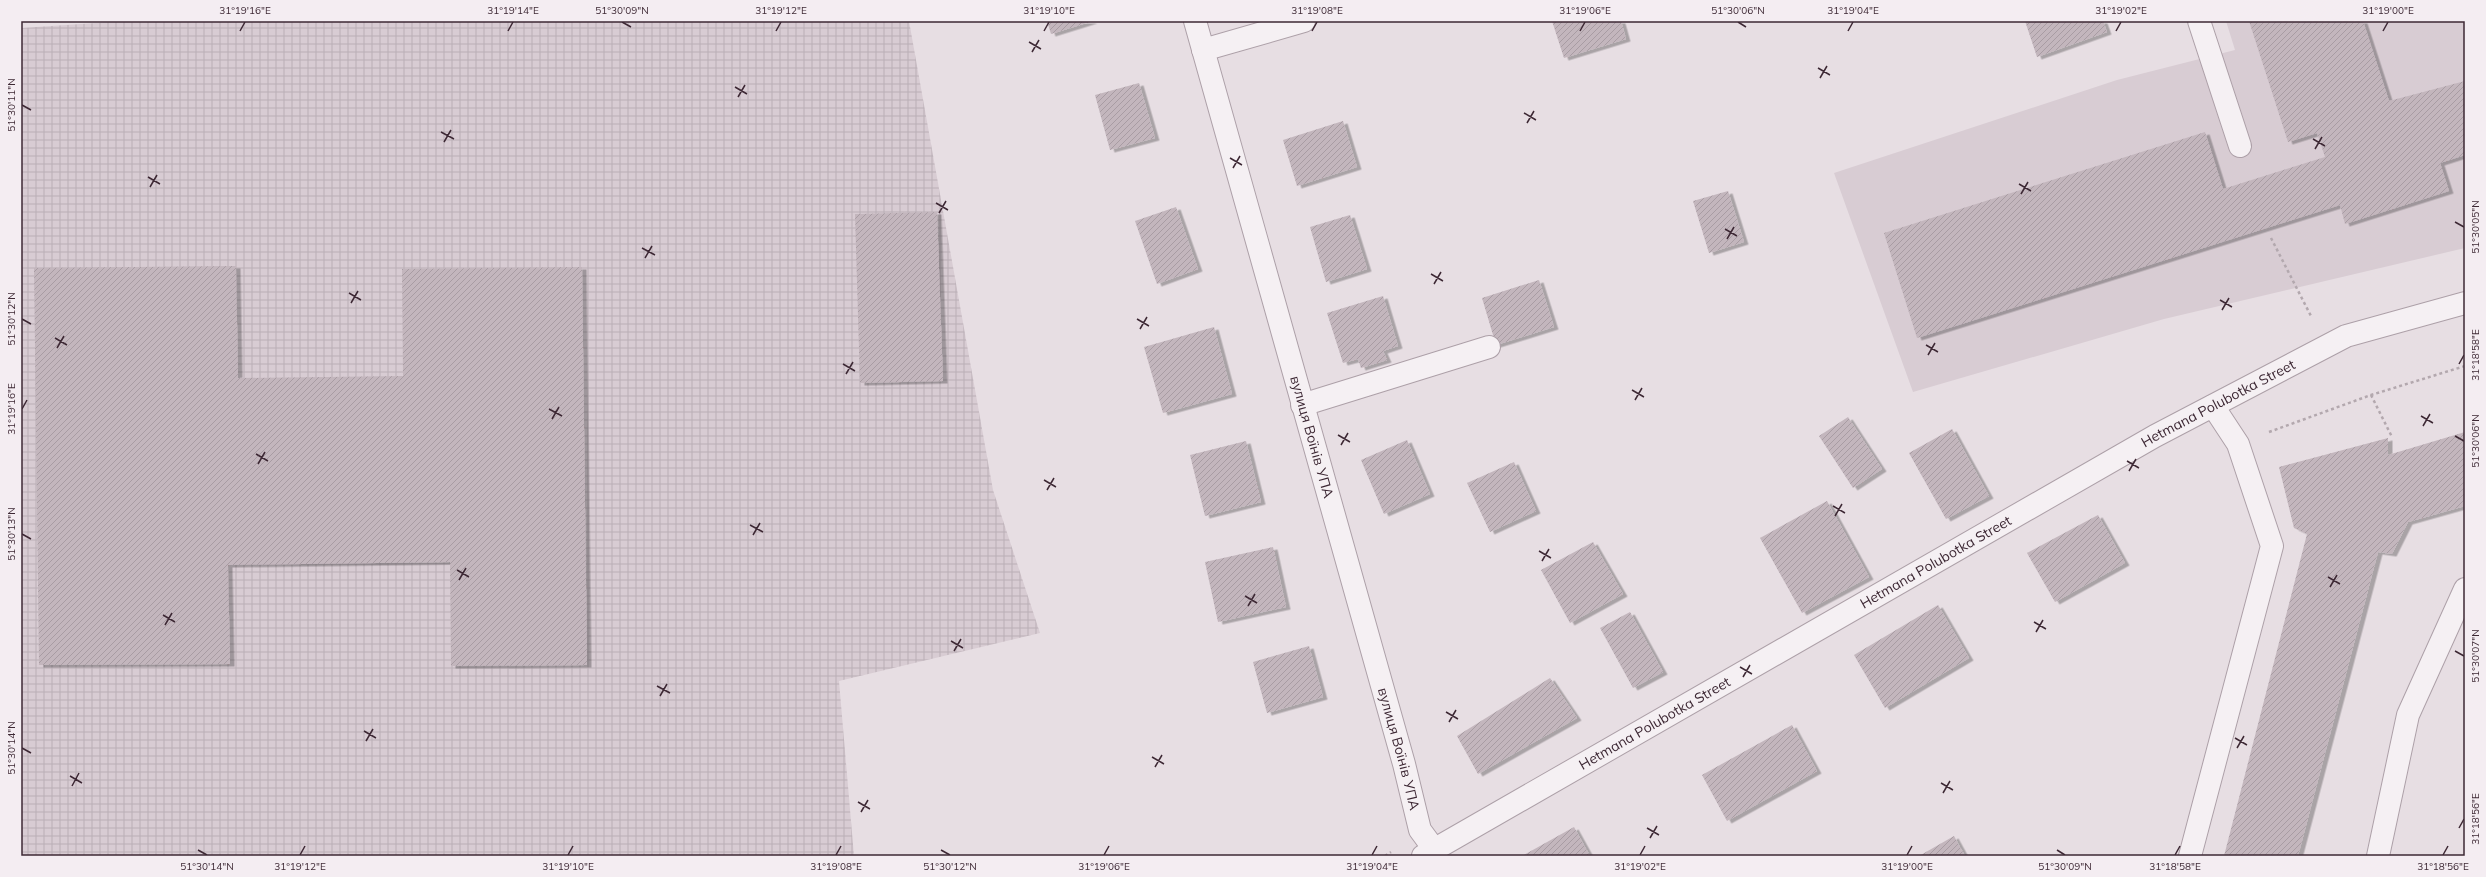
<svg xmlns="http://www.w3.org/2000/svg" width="2486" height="877" font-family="Mulish,sans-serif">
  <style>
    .built { fill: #d8ccd3 }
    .industrial { fill: url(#industrial-grid) }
    .building { fill: url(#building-hatch); filter: url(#shadow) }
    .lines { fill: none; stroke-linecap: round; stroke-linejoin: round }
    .minor-casing { stroke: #ada0a8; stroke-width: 24 }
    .path { stroke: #b3a8ae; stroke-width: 2.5; stroke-dasharray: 3 3; stroke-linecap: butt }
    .minor { stroke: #f5f0f3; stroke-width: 22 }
    .ticks { fill: none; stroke: #3d2834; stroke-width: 1.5 }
    .labels { text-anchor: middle; stroke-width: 3; stroke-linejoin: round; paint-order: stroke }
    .street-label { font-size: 14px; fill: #3d2834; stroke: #f4edf2 }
    .neatline { fill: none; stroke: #3d2834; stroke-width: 1.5 }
    .ticks-label { font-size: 10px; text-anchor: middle; fill: #3d2834 }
  </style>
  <defs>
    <pattern id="industrial-grid" width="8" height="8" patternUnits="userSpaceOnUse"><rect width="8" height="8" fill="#d8ccd3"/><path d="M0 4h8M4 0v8" fill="none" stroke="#baafb6"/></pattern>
    <pattern id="building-hatch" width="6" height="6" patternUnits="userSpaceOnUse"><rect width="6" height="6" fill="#c3b6bd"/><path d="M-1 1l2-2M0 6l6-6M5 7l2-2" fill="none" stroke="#a89ca3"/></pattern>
    <filter id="shadow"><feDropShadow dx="4.5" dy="2.5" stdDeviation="0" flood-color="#0004"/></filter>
  </defs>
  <rect width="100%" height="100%" fill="#e7dee3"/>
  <path class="built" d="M2226,21H2465V248L2164,319L1913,392L1834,173L2117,80L2235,50Z"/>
  <path class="industrial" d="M126,21H909L993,490L1040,633L839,681L854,856H21V28Z"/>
  <g class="building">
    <path d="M1047,21H1093L1051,34Z"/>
    <path d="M1552,21H1621L1626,39L1564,58Z"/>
    <path d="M2025,21H2103L2107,32L2037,57Z"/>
    <path d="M2249,21H2363L2389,101L2465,81V155L2440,163L2449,191L2345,224L2340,205L1917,338L1884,233L2205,132L2223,189L2325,157L2317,133L2288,142Z"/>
    <path d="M1139,83L1155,138L1110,150L1095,95Z"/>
    <path d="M1343,121L1357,167L1297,186L1283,140Z"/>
    <path d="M1728,191L1744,242L1709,253L1693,201Z"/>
    <path d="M1176,207L1198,269L1157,284L1135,221Z"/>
    <path d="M937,212L943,381L860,383L855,214Z"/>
    <path d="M1350,215L1367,269L1326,282L1310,227Z"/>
    <path d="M236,266L238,378L403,376L402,269L582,267L587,665L451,666L450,562L228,565L230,664L39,665L34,268Z"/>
    <path d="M1539,280L1554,327L1496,345L1482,298Z"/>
    <path d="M1383,296L1398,346L1383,351L1387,360L1361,368L1358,359L1343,363L1327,313Z"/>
    <path d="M1214,327L1232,394L1163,413L1144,347Z"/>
    <path d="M1848,417L1882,469L1853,488L1819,436Z"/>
    <path d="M1952,429L1989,496L1946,519L1909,453Z"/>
    <path d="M2465,432V506L2408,522L2392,554L2378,552L2298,856H2224L2307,534L2294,528L2279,467L2388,438V455Z"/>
    <path d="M1407,440L1430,494L1384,514L1361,460Z"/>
    <path d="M1246,441L1261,502L1205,516L1190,455Z"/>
    <path d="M1514,462L1536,511L1490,532L1467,483Z"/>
    <path d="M1827,501L1869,577L1802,613L1760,538Z"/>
    <path d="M2098,515L2125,563L2055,602L2027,553Z"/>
    <path d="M1593,542L1623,594L1570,623L1541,570Z"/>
    <path d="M1273,547L1286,607L1218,622L1205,562Z"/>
    <path d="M1938,605L1969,658L1885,708L1854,655Z"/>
    <path d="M1630,612L1663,672L1633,688L1600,628Z"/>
    <path d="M1309,646L1323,697L1267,713L1253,662Z"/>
    <path d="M1550,678L1577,718L1478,774L1457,736Z"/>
    <path d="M1792,725L1817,771L1727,821L1702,775Z"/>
    <path d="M1574,827L1590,856H1522Z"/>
    <path d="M1954,836L1965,856H1919Z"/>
  </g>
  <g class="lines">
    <g class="minor-casing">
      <g id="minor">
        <path id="s1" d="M1195,21L1404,764L1420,830L1434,849"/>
        <path d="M2199,21L2240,146"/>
        <path d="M1203,50L1304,21"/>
        <path d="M1302,405L1489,347"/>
        <path id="s2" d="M1423,856L2155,436L2346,336L2465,303"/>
        <path d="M2190,856L2272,546L2238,444L2213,406"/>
        <path d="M2378,856L2408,715L2465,589"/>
      </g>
    </g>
    <g class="path">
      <path d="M2271,238L2312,318"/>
      <path d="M2371,395L2392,437"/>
      <path d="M2269,432L2371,395L2465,366"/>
      <path d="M1385,856L1391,852"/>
    </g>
    <use href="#minor" class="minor"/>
  </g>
  <path class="ticks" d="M622,22L631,27M1738,22L1746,27M240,31L245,22M508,31L513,22M776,31L781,22M1044,31L1049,22M1312,31L1317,22M1580,31L1585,22M1848,31L1853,22M2116,31L2121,22M2383,31L2388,22M1029,42L1041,49M1032,52L1039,40M1818,68L1830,75M1820,78L1827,66M735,87L747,94M738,97L745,85M22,105L31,110M1524,113L1536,120M1527,123L1534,111M441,132L454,139M2313,139L2325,146M444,142L451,130M2315,149L2322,137M1230,158L1242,165M1233,168L1240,156M148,177L160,184M2019,184L2031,191M150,187L157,175M2021,194L2028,182M936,203L948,210M939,213L946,201M2455,222L2464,227M1725,229L1737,236M1727,239L1734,227M642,248L655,255M645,258L652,246M1431,274L1443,281M1434,284L1441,272M349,293L361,300M2220,300L2232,307M351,303L358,291M2222,310L2229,298M22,319L31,324M1137,319L1149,326M1140,329L1147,317M55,338L67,345M1926,345L1938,352M57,348L64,336M1928,355L1935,343M843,364L855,371M2459,364L2464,355M846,374L853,362M1632,390L1644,397M1635,400L1642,388M22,409L27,400M549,409L562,416M2421,416L2433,423M552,419L559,407M2423,426L2430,414M1338,435L1350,442M2455,436L2464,441M1341,445L1348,433M256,454L268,461M2127,461L2139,468M258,464L265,452M2129,471L2136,459M1044,480L1056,487M1047,490L1054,478M1833,506L1845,513M1835,516L1842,504M750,525L763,532M22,534L31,539M753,535L760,523M1539,551L1551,558M1542,561L1549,549M457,570L469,577M2328,577L2340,584M459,580L466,568M2330,587L2337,575M1245,596L1257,603M1248,606L1255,594M163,615L175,622M2034,622L2046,629M165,625L172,613M2036,632L2043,620M951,641L963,648M954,651L961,639M2455,651L2464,656M1740,667L1752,674M1743,677L1750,665M657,686L670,693M660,696L667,684M1446,712L1458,719M1449,722L1456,710M364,731L376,738M2235,738L2247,745M366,741L373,729M22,748L31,753M2237,748L2244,736M1152,757L1164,764M1155,767L1162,755M70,776L82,783M1941,783L1953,790M72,786L79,773M1943,793L1950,781M858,802L870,809M861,812L868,800M1647,828L1659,835M2459,828L2464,819M1650,838L1657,826M198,850L207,855M941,850L950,855M2057,850L2065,855M300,855L305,846M568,855L573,846M836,855L841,846M1104,855L1109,846M1372,855L1377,846M1640,855L1645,846M1907,855L1912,846M2175,855L2180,846M2443,855L2448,846"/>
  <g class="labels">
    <g class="street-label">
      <text dy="5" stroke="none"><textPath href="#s2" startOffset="915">Hetmana Polubotka Street</textPath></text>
      <text dy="5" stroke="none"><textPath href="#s1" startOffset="432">вулиця Воїнів УПА</textPath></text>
      <text dy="5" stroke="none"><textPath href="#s2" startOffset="591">Hetmana Polubotka Street</textPath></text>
      <text dy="5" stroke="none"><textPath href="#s2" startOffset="267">Hetmana Polubotka Street</textPath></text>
      <text dy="5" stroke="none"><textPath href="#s1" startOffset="756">вулиця Воїнів УПА</textPath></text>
    </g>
  </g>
  <rect width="2486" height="877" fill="none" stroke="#f4edf2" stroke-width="44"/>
  <rect x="22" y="22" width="2442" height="833" class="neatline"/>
  <g class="ticks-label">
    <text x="245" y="14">31°19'16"E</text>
    <text x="513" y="14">31°19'14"E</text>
    <text x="622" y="14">51°30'09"N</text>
    <text x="781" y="14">31°19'12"E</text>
    <text x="1049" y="14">31°19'10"E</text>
    <text x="1317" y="14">31°19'08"E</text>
    <text x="1585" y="14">31°19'06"E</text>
    <text x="1738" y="14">51°30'06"N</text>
    <text x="1853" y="14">31°19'04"E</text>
    <text x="2121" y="14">31°19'02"E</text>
    <text x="2388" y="14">31°19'00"E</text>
    <text transform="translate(11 105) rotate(-90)" y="4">51°30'11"N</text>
    <text transform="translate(2475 227) rotate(-90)" y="4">51°30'05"N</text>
    <text transform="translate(11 319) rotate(-90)" y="4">51°30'12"N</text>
    <text transform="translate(2475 355) rotate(-90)" y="4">31°18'58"E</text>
    <text transform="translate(11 409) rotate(-90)" y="4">31°19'16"E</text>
    <text transform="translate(2475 441) rotate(-90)" y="4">51°30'06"N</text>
    <text transform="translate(11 534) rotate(-90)" y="4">51°30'13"N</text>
    <text transform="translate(2475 656) rotate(-90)" y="4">51°30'07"N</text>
    <text transform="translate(11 748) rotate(-90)" y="4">51°30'14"N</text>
    <text transform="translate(2475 819) rotate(-90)" y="4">31°18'56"E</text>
    <text x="207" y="870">51°30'14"N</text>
    <text x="300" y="870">31°19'12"E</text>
    <text x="568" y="870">31°19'10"E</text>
    <text x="836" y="870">31°19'08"E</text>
    <text x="950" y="870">51°30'12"N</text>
    <text x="1104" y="870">31°19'06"E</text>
    <text x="1372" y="870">31°19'04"E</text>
    <text x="1640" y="870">31°19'02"E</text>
    <text x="1907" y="870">31°19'00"E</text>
    <text x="2065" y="870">51°30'09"N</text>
    <text x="2175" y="870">31°18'58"E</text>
    <text x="2443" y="870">31°18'56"E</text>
  </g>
</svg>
